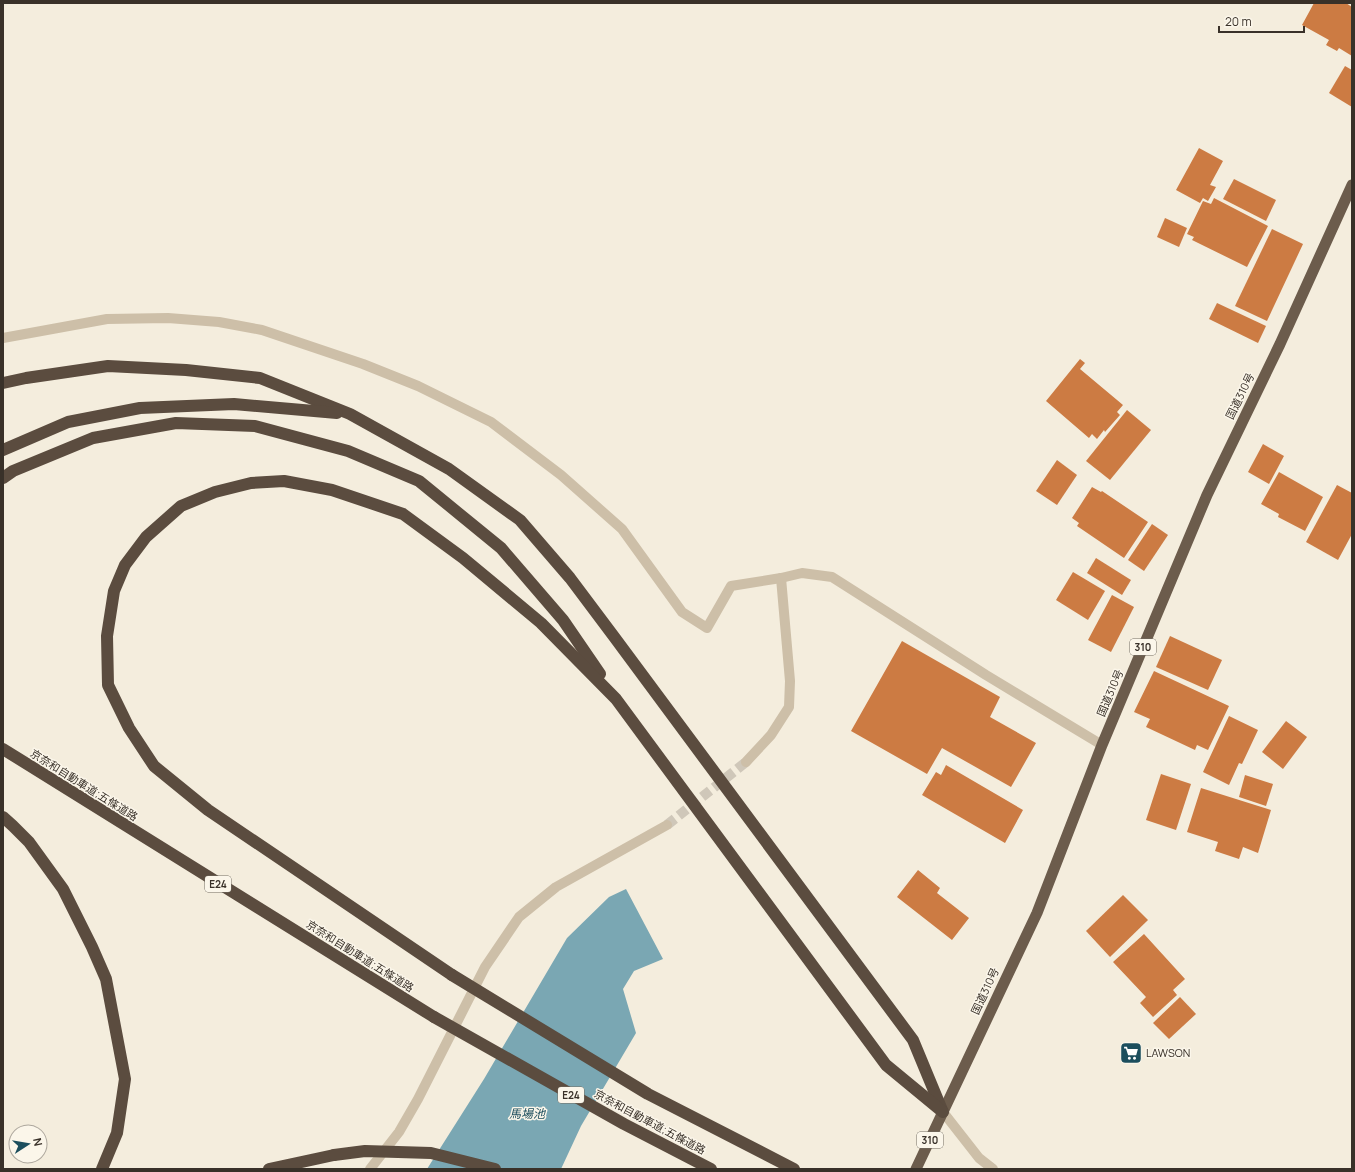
<svg xmlns="http://www.w3.org/2000/svg" width="1355" height="1172" font-family="Manrope,'Noto Sans JP',sans-serif">
  <style>
    .water { fill: #7aa7b3 }
    .building { fill: #cc7b43 }
    .lines { fill: none; stroke-linecap: round; stroke-linejoin: round }
    .minor-tunnel { stroke: #cfc7b9; stroke-width: 10; stroke-dasharray: 10 5; stroke-linecap: butt }
    .minor { stroke: #cdbfa8; stroke-width: 10 }
    .trunk { stroke: #6c5c4c; stroke-width: 11 }
    .motorway { stroke: #5b4c3f; stroke-width: 12 }
    .motorway-bridge { stroke: #5b4c3f; stroke-width: 12 }
    .labels { text-anchor: middle; stroke-width: 3; stroke-linejoin: round; paint-order: stroke }
    .shield { fill: #fbf6ea; stroke: #736c63; stroke-width: 1 }
    .shield-label { font-size: 10px; font-weight: bold; fill: #393129 }
    .street-label { font-size: 11px; fill: #393129; stroke: #fbf6ea }
    .poi-label { font-size: 11px; fill: #393129; stroke: #fbf6ea; text-anchor: start }
    .water-label { font-size: 12px; font-style: italic; fill: #1c4e5d; stroke: #fbf6ea }
  </style>
  <rect width="100%" height="100%" fill="#f4eddd"/>
  <path class="water" d="M626,889L663,959L634,971L623,989L636,1033L581,1126L561,1169H427L484,1079L567,938L609,897Z"/>
  <g class="building">
    <path d="M1314,3H1346L1352,7V56L1339,48L1337,51L1326,45L1329,40L1302,25Z"/>
    <path d="M1345,66L1352,70V107L1329,93Z"/>
    <path d="M1199,148L1223,161L1210,185L1216,187L1208,201L1203,198L1200,203L1176,190Z"/>
    <path d="M1234,179L1276,200L1266,221L1223,199Z"/>
    <path d="M1214,198L1268,226L1247,267L1192,240L1194,237L1187,234L1203,201L1211,204Z"/>
    <path d="M1165,218L1187,228L1179,247L1157,237Z"/>
    <path d="M1272,229L1303,244L1267,321L1235,306Z"/>
    <path d="M1217,303L1266,326L1258,343L1209,319Z"/>
    <path d="M1080,359L1085,363L1080,369L1123,405L1117,412L1120,415L1105,432L1104,430L1097,439L1092,434L1089,438L1046,401Z"/>
    <path d="M1127,410L1151,430L1110,480L1086,461Z"/>
    <path d="M1263,444L1284,456L1269,484L1248,472Z"/>
    <path d="M1057,460L1077,475L1057,505L1036,491Z"/>
    <path d="M1279,472L1323,497L1305,531L1278,517L1279,514L1261,504Z"/>
    <path d="M1337,485L1352,493V534L1338,560L1306,542Z"/>
    <path d="M1092,487L1101,492L1102,491L1148,522L1124,558L1077,526L1079,523L1072,518Z"/>
    <path d="M1152,524L1168,535L1144,571L1128,560Z"/>
    <path d="M1096,558L1131,580L1122,595L1087,573Z"/>
    <path d="M1073,572L1105,591L1088,620L1056,600Z"/>
    <path d="M1112,595L1134,607L1111,652L1088,640Z"/>
    <path d="M1170,636L1222,660L1208,690L1156,667Z"/>
    <path d="M902,641L1000,697L990,717L1036,743L1011,787L942,748L927,774L851,731Z"/>
    <path d="M1154,671L1229,706L1208,750L1197,745L1195,750L1146,727L1150,719L1134,712Z"/>
    <path d="M1229,716L1258,730L1242,764L1239,763L1229,785L1203,772Z"/>
    <path d="M1286,721L1307,737L1283,769L1262,752Z"/>
    <path d="M946,765L1023,810L1005,843L922,795L936,772L941,775Z"/>
    <path d="M1161,774L1191,784L1176,830L1146,820Z"/>
    <path d="M1245,775L1273,784L1266,806L1239,797Z"/>
    <path d="M1201,788L1271,810L1258,853L1243,847L1239,859L1215,851L1218,842L1187,832Z"/>
    <path d="M918,870L940,888L937,893L969,918L952,940L897,897Z"/>
    <path d="M1123,895L1148,920L1110,957L1086,931Z"/>
    <path d="M1144,934L1185,979L1173,990L1177,995L1153,1017L1140,1003L1146,997L1113,962Z"/>
    <path d="M1180,997L1196,1014L1169,1039L1153,1023Z"/>
  </g>
  <g class="lines">
    <path class="minor-tunnel" d="M667,825L746,762"/>
    <g class="minor">
      <path d="M3,338L107,319L168,318L219,322L262,330L363,364L418,386L491,422L561,475L622,529L682,612L707,628L731,586L781,578L802,573L832,577L986,675L1102,745"/>
      <path d="M746,762L771,735L789,707L790,681L781,578"/>
      <path d="M943,1112L979,1158L993,1169"/>
      <path d="M370,1169L399,1132L418,1099L485,967L519,917L556,887L667,825"/>
    </g>
    <path class="trunk" d="M916,1169L1037,913L1102,745L1207,495L1280,344L1352,185"/>
    <g class="motorway">
      <path d="M3,383L26,378L108,366L186,370L260,378L350,414L449,469L520,520L570,578L615,638L913,1040L942,1110"/>
      <path d="M3,450L68,422L140,408L234,404L337,413"/>
      <path d="M3,478L13,471L93,438L176,423L255,426L348,451L419,481L501,548L563,620L600,674"/>
      <path d="M3,749L434,1017"/>
      <path d="M3,817L13,826L29,842L63,889L92,947L106,979L125,1079L117,1133L102,1169"/>
      <path d="M452,975L208,810L154,766L129,728L108,685L107,636L114,591L125,565L146,537L181,506L215,492L251,483L284,481L332,490L403,514L463,558L541,623L616,699L886,1065L943,1112"/>
      <path d="M269,1169L334,1155"/>
    </g>
    <g class="motorway-bridge">
      <path d="M452,975L648,1094L794,1169"/>
      <path d="M434,1017L624,1124L711,1169"/>
      <path d="M334,1155L365,1151L431,1153L495,1169"/>
    </g>
  </g>
  <defs>
    <g id="supermarket-square" transform="scale(1.15)"><rect x="-9" y="-9" width="18" height="18" rx="4" fill="#1c4e5d" stroke="#fbf6ea"/><path d="M-6-5.5h2.5l.6 2H6L4.5 2H-2.5L-4.4-4H-6ZM-1.5 3.2a1.3 1.3 0 1 0 .1 0ZM3 3.2a1.3 1.3 0 1 0 .1 0Z" fill="#fff"/></g>
  </defs>
  <g fill-rule="evenodd">
    <use href="#supermarket-square" x="1131" y="1053"/>
  </g>
  <g class="labels">
    <g class="shield">
      <rect x="1130" y="639" width="26" height="16" rx="3"/>
      <rect x="205" y="876" width="26" height="16" rx="3"/>
      <rect x="558" y="1087" width="26" height="16" rx="3"/>
      <rect x="917" y="1132" width="26" height="16" rx="3"/>
    </g>
    <g class="shield-label">
      <text x="1143" y="651">310</text>
      <text x="218" y="888">E24</text>
      <text x="571" y="1099">E24</text>
      <text x="930" y="1144">310</text>
    </g>
    <g class="street-label">
      <text transform="translate(1240 396) rotate(-64)" y="4">国道310号</text>
      <text transform="translate(1110 693) rotate(-67)" y="4">国道310号</text>
      <text transform="translate(84 785) rotate(32)" y="4">京奈和自動車道;五條道路</text>
      <text transform="translate(360 956) rotate(32)" y="4">京奈和自動車道;五條道路</text>
      <text transform="translate(985 991) rotate(-65)" y="4">国道310号</text>
      <text transform="translate(650 1122) rotate(28)" y="4">京奈和自動車道;五條道路</text>
    </g>
    <g class="poi-label">
      <text x="1146" y="1057">LAWSON</text>
    </g>
    <g class="water-label">
      <text x="527" y="1118">馬場池</text>
    </g>
  </g>
  <rect width="1355" height="1172" fill="none" stroke="#393129" stroke-width="8"/>
  <g transform="translate(28 1144) rotate(78)"><circle r="19" fill="#fbf6ea" stroke="#ada79d"/>
  <path d="M0-3L7 15L0 10L-7 15Z" fill="#1c4e5d"/>
  <text y="-6" font-size="11" font-weight="bold" text-anchor="middle" fill="#393129">N</text>
  </g>
  <path d="M1219 26v6h85v-6" fill="none" stroke="#393129" stroke-width="2"/>
  <text x="1225" y="26" font-size="12" fill="#393129" stroke="#fbf6ea" stroke-width="3" paint-order="stroke">20 m</text>
</svg>
